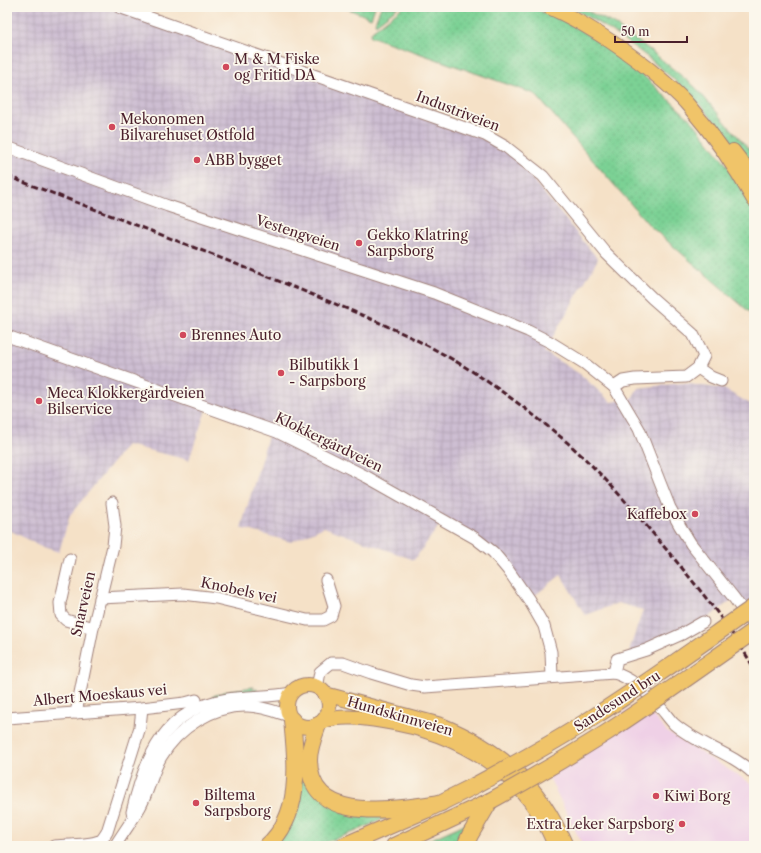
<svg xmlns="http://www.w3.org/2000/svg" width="761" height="853" font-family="'Libre Caslon Text',serif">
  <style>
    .built { fill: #efd0e6 }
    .industrial { fill: url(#industrial-grid) }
    .grass { fill: url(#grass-dots); stroke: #637860 }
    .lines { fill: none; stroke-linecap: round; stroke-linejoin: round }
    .minor-casing { stroke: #a08079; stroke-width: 13 }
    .major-casing { stroke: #a08079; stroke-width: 16 }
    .highway-casing { stroke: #a08079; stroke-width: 18 }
    .minor { stroke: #fff; stroke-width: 11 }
    .major { stroke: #f0c469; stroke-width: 14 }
    .highway { stroke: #f0c469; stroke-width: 16 }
    .rail { stroke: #4a1f2b; stroke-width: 3; stroke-dasharray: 6 3; stroke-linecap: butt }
    .highway-bridge-casing { stroke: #a08079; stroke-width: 18; stroke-linecap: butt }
    .highway-bridge { stroke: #f0c469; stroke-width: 16 }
    .poi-dot { fill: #d1495b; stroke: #fbf7ec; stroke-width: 1.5 }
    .labels { text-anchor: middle; stroke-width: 3.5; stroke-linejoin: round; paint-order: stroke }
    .poi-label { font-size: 14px; fill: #4a1f2b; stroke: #fbf7ec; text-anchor: start }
    .street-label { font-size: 14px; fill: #4a1f2b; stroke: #fbf7ec }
  </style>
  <defs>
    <pattern id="industrial-grid" width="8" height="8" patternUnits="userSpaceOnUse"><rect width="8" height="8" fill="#cdbed2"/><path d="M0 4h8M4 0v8" fill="none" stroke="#b2a3b4"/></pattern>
    <pattern id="grass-dots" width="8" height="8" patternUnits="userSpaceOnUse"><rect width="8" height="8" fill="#7cd194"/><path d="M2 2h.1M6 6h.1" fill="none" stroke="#6db380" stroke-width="1.8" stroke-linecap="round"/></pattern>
  </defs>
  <rect width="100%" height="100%" fill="#fbf7ec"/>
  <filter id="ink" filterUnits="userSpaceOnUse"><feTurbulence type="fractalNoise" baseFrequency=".025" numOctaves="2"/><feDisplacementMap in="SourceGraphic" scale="8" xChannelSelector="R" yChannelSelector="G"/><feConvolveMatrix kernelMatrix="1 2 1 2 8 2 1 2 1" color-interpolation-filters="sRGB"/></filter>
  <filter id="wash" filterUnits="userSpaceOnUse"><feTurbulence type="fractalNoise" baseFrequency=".012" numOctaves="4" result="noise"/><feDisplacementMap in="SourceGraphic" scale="16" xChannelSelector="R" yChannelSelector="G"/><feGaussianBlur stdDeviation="0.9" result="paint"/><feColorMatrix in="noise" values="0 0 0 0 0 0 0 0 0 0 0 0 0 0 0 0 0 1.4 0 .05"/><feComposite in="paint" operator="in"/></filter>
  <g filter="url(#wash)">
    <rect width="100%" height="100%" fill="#f5e1c7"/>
    <path class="built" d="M640,702L667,732L754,785V846H583L544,767Z"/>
    <path class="industrial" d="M7,7H114L506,147L598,259L544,352L580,374L611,402L632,398L638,388L682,383L724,389L754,406V626L734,598L703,622L630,654V648L643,610L618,603L585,615L561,575L529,600L493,552L441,523L414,560L324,527L291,542L241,528L270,429L207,407L189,460L127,445L70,515L59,552L43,547L7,529Z"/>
    <g class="grass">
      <path d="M343,7H375L371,18Z"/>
      <path d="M381,7H398L376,24L375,22Z"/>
      <path d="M403,7H531L566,22L593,38L631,64L694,123L730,169L754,209V316L650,226L535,94L370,36L372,31Z"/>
      <path d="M569,7H579L612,23L650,50L695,87L754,155V172C707,103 643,44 569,7Z"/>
      <path d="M254,687L252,690L257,689V694L213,700V696L230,690Z"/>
      <path d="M301,773H306L312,791L397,813L354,832L315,846H276Z"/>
      <path d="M469,822L459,846H416Z"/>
    </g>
  </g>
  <g filter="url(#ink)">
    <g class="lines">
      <g class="minor-casing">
        <g id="minor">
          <path d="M119,7L485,135L506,147L543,176L606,253L652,298L693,334L704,356L698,368L686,377L635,379L623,381L614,387"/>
          <path d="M7,147L168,206L434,293L528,331L550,342L584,363L614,387L639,429L670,508L680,526L691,544L734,598L754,626"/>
          <path d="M7,336L277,432L367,477L475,538L493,552L508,570L529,600L544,626L551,652L552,677"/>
          <path d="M698,368L711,377L721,381"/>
          <path d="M70,559L60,603L61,615L66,620L93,628"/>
          <path d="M100,598L183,594L216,598L307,620H323L331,616L334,606L326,580"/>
          <path d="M614,673L617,659L646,650L682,634L703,622"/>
          <path d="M317,688L320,672L331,663H343L371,673L411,685L425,687L614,673C631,678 646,691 658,705C664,711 668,718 674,724C698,745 731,752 754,774"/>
          <path d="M76,713L93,628L113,546L115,526L112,503"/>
          <path d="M7,718L142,708L185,703L196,700"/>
          <path d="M132,812C145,756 165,709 228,699C249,696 271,697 292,693"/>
          <path d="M54,846C65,845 90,845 99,841C103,840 105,835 107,832L140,727L142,708"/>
          <path d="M115,846C123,833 132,821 140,807C149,791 152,772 161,757C178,728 213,705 247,706C262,706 276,712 289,716"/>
        </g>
      </g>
      <g class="major-casing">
        <g id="major">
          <path d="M549,7C586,23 618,45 650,70C663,81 677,92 688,105C713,134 735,166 754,200"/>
          <path d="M733,151L754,178"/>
          <circle cx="308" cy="706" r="21"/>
          <path d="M325,694L441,725C502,750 540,785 566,846"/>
          <path d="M323,721C342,715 363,718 383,721C457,732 528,773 555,846"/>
        </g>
      </g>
      <g class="highway-casing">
        <g id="highway">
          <path d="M318,725C314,736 309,748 309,760C310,828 399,808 441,803"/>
          <path d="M267,846C303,814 296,762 292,720"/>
          <path d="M343,846L426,810L474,786"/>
          <path d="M394,846L490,801"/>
          <path d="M465,846L470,835L490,801"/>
        </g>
      </g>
      <use href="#minor" class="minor"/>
      <use href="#major" class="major"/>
      <use href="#highway" class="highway"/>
      <path class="rail" d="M7,176C102,212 197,248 291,286C357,313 426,339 485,380C512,398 538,418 562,438C601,471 634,511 666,549C698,587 729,625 754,668"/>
      <g class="highway-bridge-casing">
        <g id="highway-bridge">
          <path d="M474,786C511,766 548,746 584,723C642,687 698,646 754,607"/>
          <path d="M490,801C530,779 568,757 606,733C657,700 705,665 754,631"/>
        </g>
      </g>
      <use href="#highway-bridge" class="highway-bridge"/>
    </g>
  </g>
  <g class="poi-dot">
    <circle cx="226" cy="67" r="4"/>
    <circle cx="112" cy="127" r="4"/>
    <circle cx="197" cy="160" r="4"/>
    <circle cx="359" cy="243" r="4"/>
    <circle cx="183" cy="335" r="4"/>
    <circle cx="281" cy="373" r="4"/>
    <circle cx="39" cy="401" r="4"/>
    <circle cx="695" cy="514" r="4"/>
    <circle cx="656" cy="796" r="4"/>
    <circle cx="196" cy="803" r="4"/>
    <circle cx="682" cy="824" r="4"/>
  </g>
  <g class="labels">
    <g class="poi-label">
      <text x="234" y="64">M &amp; M Fiske<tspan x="234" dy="16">og Fritid DA</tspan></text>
      <text x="120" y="124">Mekonomen<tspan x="120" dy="16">Bilvarehuset Østfold</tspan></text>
      <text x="205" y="165">ABB bygget</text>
      <text x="367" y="240">Gekko Klatring<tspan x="367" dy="16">Sarpsborg</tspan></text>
      <text x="191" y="340">Brennes Auto</text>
      <text x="289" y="370">Bilbutikk 1<tspan x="289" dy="16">- Sarpsborg</tspan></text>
      <text x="47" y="398">Meca Klokkergårdveien<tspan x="47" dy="16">Bilservice</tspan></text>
      <text x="687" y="519" text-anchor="end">Kaffebox</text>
      <text x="204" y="800">Biltema<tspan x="204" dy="16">Sarpsborg</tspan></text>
      <text x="664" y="801">Kiwi Borg</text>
      <text x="674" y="829" text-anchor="end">Extra Leker Sarpsborg</text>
    </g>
    <g class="street-label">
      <text transform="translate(458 111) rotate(21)" y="5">Industriveien</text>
      <text transform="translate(298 233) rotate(18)" y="5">Vestengveien</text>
      <text transform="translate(329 442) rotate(26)" y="5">Klokkergårdveien</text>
      <text transform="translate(239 590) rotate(12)" y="5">Knobels vei</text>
      <text transform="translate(83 604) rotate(-77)" y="5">Snarveien</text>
      <text transform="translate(100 695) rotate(-5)" y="5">Albert Moeskaus vei</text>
      <text transform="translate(617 701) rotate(-33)" y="5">Sandesund bru</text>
      <text transform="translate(400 716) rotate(16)" y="5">Hundskinnveien</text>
    </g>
  </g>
  <rect width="761" height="853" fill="none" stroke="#fbf7ec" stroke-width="24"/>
  <path d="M615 36v6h72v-6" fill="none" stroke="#4a1f2b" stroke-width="2"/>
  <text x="621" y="36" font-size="12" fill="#4a1f2b" stroke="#fbf7ec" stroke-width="3" paint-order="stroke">50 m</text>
</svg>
